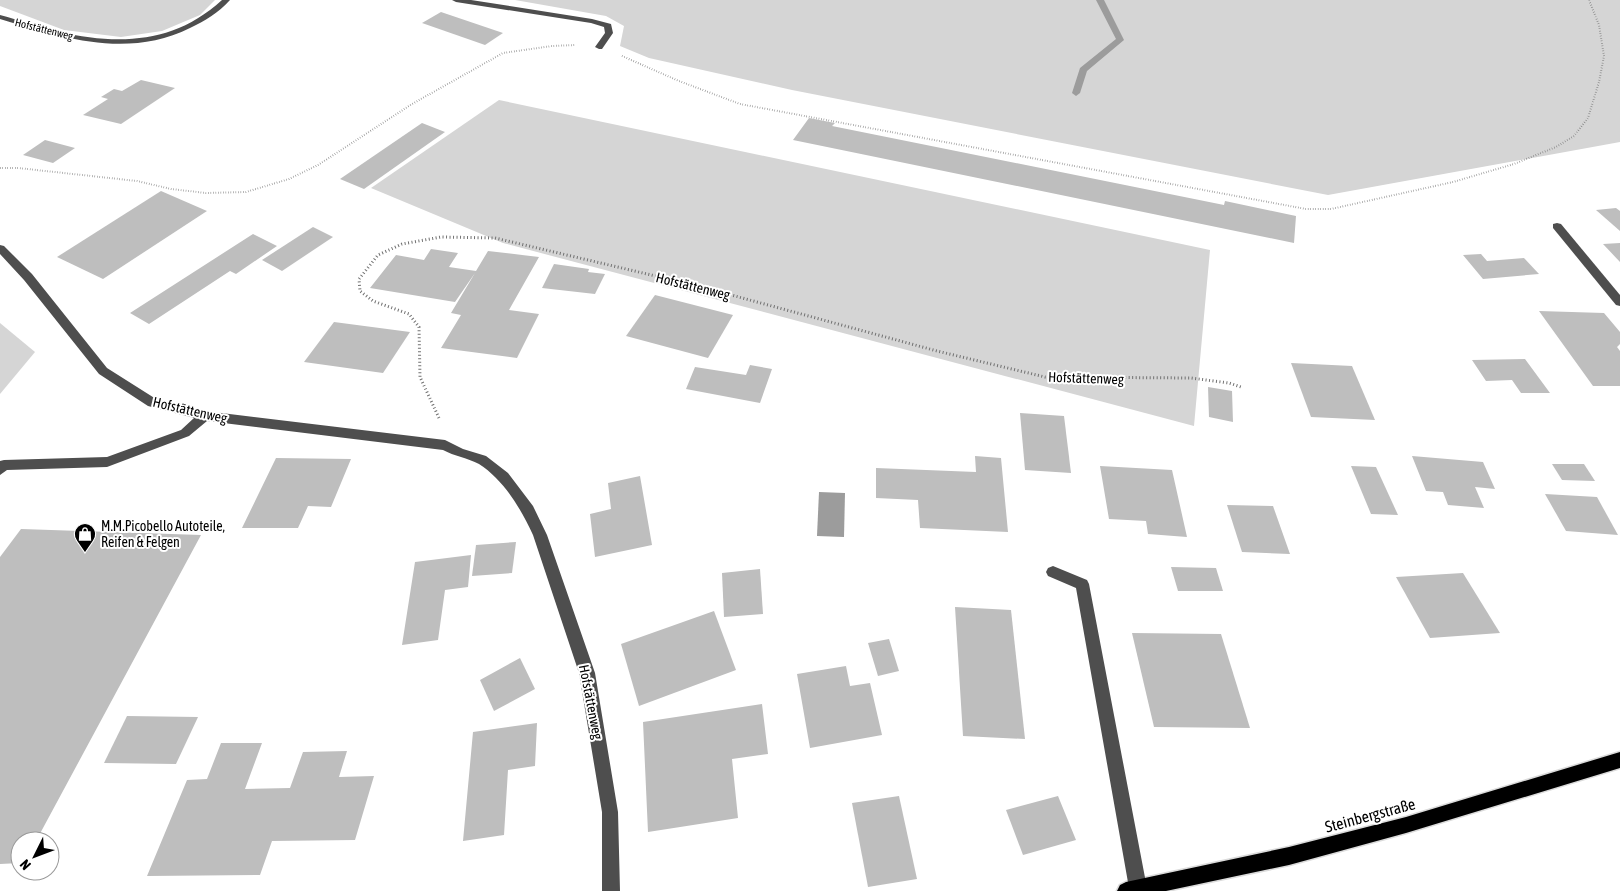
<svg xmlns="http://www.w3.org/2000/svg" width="1620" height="891" font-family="'Asap Condensed',sans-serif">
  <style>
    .green { fill: #d5d5d5 }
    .water { fill: #9c9c9c }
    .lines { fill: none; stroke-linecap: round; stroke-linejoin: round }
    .stream { fill: #9c9c9c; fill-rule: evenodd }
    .building { fill: #bebebe }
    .major-casing { stroke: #dbdbdb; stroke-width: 3 }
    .path-far1 { stroke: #707070; stroke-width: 2; stroke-dasharray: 0.5 2; stroke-linecap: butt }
    .path { stroke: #707070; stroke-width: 3; stroke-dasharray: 1 2.5; stroke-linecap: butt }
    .minor { fill: #4e4e4e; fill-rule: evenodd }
    .major { fill: #000; fill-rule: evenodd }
    .labels { text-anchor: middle; stroke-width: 4; stroke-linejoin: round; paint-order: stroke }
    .far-street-label { font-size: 11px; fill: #000; stroke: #fff }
    .street-label { font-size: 14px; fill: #000; stroke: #fff }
    .poi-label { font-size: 14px; fill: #000; stroke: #fff; text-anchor: start }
    .near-street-label { font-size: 16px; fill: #000; stroke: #fff }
  </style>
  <rect width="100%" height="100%" fill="#fff"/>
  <g class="green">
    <path d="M0,0H215L200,15L162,31L121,37L64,30L0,6Z"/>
    <path d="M515,0H1620V142L1328,195L792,90L649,58L620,46L624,26L606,16Z"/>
    <path d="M499,100L1210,250L1194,426L503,243L371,188Z"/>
    <path d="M0,323L35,352L0,394Z"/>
  </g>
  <path class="water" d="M819,492L845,493L844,537L817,536Z"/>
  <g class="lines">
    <path class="stream" d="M1096,0H1104L1124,40L1087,71L1080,93L1076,96L1072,93L1080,68L1116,39Z"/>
  </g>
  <g class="building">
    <path d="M441,12L503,33L485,45L422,23Z"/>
    <path d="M141,80L175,88L121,124L83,115L108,99L101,97L114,89L122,91Z"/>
    <path d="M809,118L835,123L832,126L1224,205L1225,201L1296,216L1294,243L793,140Z"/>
    <path d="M422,123L445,132L364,189L340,179Z"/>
    <path d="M45,140L75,148L53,163L23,155Z"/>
    <path d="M161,191L207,211L103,279L57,257Z"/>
    <path d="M1616,208L1620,211V231L1596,210Z"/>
    <path d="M313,227L333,237L282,271L262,260Z"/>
    <path d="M253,234L277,246L236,274L230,271L149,324L130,313Z"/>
    <path d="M1620,243V262L1603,244Z"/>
    <path d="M431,249L458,253L449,267L476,271L488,251L539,257L509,310L539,314L517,358L441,348L461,315L451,313L475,273L455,302L370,288L396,255L424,260Z"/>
    <path d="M1481,254L1487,261L1524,258L1539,274L1483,279L1463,255Z"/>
    <path d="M554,264L589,269L588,272L605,274L595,294L542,288Z"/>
    <path d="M655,295L733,315L708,358L626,336Z"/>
    <path d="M1539,311L1604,313L1620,332V344L1617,347L1620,351V386H1593Z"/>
    <path d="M334,322L410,332L383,373L304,362Z"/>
    <path d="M1525,359L1550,393H1521L1512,380L1486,381L1472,360Z"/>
    <path d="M1291,363L1352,366L1375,420L1311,417Z"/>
    <path d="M750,365L772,369L760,403L686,389L695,367L746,375Z"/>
    <path d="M1208,387L1232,391L1233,422L1209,417Z"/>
    <path d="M1020,413L1064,416L1071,473L1025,470Z"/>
    <path d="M975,456L1001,458L1008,532L920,528L918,500L876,498V468L976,472Z"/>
    <path d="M1412,456L1483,462L1495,489L1475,487L1484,508L1448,505L1443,492L1426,491Z"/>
    <path d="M276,458L351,459L331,507L308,506L298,528H242Z"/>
    <path d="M1552,464H1584L1595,481L1562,480Z"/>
    <path d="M1100,466L1172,470L1187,537L1148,534L1146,521L1109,519Z"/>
    <path d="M1351,466L1376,467L1398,515L1371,514Z"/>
    <path d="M640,476L652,545L595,557L590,514L611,509L608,483Z"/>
    <path d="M1545,494L1597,497L1618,535L1566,531Z"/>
    <path d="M1227,505L1273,506L1290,554L1242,552Z"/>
    <path d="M21,529L201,535L36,841H20V863L0,864V557Z"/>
    <path d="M516,542L512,573L472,576L476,545Z"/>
    <path d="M471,555L468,587L445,590L438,640L402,645L415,562Z"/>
    <path d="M1171,567L1216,568L1223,591H1178Z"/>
    <path d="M760,569L763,614L724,617L722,573Z"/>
    <path d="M1463,573L1500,633L1430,638L1396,577Z"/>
    <path d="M955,607L1011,610L1025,739L963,736Z"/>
    <path d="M714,611L736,670L639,706L621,644Z"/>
    <path d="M1132,633L1221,634L1250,728L1154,727Z"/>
    <path d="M889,639L899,671L878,676L868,643Z"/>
    <path d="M520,658L535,689L494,711L480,680Z"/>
    <path d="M846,666L850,686L870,683L882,735L810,748L797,674Z"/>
    <path d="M762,704L768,754L732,759L738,818L648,832L643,722Z"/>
    <path d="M127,716L198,717L176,764L104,763Z"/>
    <path d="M537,723L535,766L508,770L504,835L463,841L473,732Z"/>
    <path d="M221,743H262L245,789L290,788L303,752L347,751L339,777L374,776L355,840L272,841L260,875L147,876L187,780L207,779Z"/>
    <path d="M899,796L917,879L868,887L852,803Z"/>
    <path d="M1058,796L1076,840L1023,855L1006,810Z"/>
  </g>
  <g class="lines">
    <g class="major-casing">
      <path id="major" d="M1620,752V768L1406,833L1289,865L1166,891H1117L1120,885L1126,882L1289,847L1406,817Z"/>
    </g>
    <g class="path-far1">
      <path d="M622,56L679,81L740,104L1306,209H1331L1453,182L1514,164L1556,147L1574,136L1588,118L1599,82L1604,56L1599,25L1589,0"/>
      <path d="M0,168H18L137,181L171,189L206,193L246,192L289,179L318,165L412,104L503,53L552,46L575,45"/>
    </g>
    <path class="path" d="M439,418L420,377L419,327L409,314L373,301L360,291L359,279L378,255L402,244L441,237L495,238L702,287L937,351L1045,377L1191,378L1229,383L1241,387"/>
    <g class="minor">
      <path d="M222,0H230C218,13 205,21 190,28C128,59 62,38 0,19V15C20,20 39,28 59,32C119,45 174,44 222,0Z"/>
      <path d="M452,0H471L592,19L611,24L613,33L602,49H599L595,47L605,33L604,27L591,23L456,2Z"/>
      <path d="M1557,223L1561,224L1620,295V306L1616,305L1553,228V224Z"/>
      <path d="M0,245L4,246L32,274L107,368L156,399L205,411L445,440L463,449L486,456L508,473L533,506L547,535L595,673L618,812L620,891H602V812L579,673L533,535C521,509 504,480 479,464C468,458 454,456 443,450L207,421L189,436L107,467L7,470L0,475V461L4,460L107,457L181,430L194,418L148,406L99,374L24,280L0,254Z"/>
      <path d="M1053,566L1087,580L1089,584L1147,888L1145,891H1131L1129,888L1076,588L1048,576L1046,572L1048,568Z"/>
    </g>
    <use href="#major" class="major"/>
  </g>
  <defs>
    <g id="shop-pin" transform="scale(1.125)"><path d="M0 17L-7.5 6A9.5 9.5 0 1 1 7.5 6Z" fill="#000" stroke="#fff"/><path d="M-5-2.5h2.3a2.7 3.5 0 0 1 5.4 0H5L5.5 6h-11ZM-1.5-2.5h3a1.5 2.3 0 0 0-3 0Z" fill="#fff"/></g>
  </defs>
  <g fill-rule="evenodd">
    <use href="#shop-pin" x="85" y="534"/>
  </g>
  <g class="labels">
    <g class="far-street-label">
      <text transform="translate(44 29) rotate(14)" y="4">Hofstättenweg</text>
    </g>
    <g class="street-label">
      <text transform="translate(693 286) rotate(14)" y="5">Hofstättenweg</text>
      <text transform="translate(1086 378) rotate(2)" y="5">Hofstättenweg</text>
      <text transform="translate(190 410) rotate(13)" y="5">Hofstättenweg</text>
      <text transform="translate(591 702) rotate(79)" y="5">Hofstättenweg</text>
    </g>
    <g class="poi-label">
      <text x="101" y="531">M.M.Picobello Autoteile,<tspan x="101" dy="16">Reifen &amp; Felgen</tspan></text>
    </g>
    <g class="near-street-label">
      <text transform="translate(1370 815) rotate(-15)" y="6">Steinbergstraße</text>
    </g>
  </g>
  <g transform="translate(35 856) rotate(228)"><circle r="24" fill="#ffffff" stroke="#999999"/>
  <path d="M0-4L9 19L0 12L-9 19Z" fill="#000000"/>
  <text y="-8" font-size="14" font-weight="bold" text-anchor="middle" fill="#000000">N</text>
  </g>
</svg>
